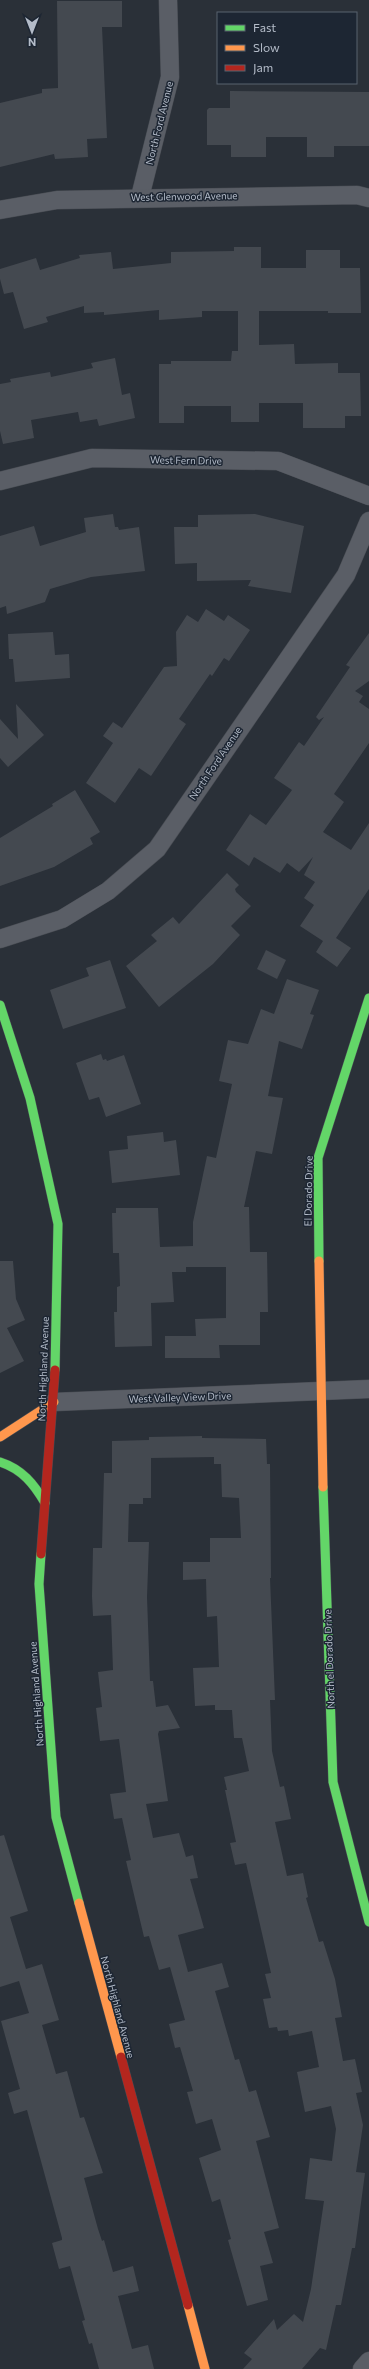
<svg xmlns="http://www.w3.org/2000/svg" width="369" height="2369" font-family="Commissioner,sans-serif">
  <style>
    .building { fill: #444950 }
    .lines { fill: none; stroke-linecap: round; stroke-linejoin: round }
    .street-casing { stroke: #484c53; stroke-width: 19 }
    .fast-casing { stroke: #484c53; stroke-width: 10 }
    .slow-casing { stroke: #484c53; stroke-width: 10 }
    .jam-casing { stroke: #484c53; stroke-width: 10 }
    .street { stroke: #5a5e66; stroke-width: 18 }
    .fast { stroke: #63d668; stroke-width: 9 }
    .slow { stroke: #ff974d; stroke-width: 9 }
    .jam { stroke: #b3261e; stroke-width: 9 }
    .labels { text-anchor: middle; stroke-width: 3; stroke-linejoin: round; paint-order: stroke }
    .street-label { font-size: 10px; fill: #b4bcc9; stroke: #1d2633 }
  </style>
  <rect width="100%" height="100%" fill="#2a3038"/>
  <g class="building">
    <path d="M57,1H122V27H102L107,138L87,139L88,157L55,159L54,154L0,167V103L42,93V89L58,88Z"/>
    <path d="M230,91L369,92V146H334V157H307V137H266V157H231V145H207V110L209,108H230Z"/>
    <path d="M234,247H261V268H306V250H340V268H360L361,313H328V311H259V345L294,344L295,364L338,363V373H360L361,416H345V428H303V403H259V422H231V406H184V423H159V364H171V361H231L232,351H238V311H202V317L159,320V310L104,315V312L84,313V306L46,317L48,322L24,329L13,292L4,294L0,279V269L36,258L40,270L80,258L79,255L111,252L113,269L171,263V252L234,251Z"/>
    <path d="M115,358L122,395L130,393L135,418L99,426L97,419L80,422L78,412L31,420L34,438L3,444L0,431V384L11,382L10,379L50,372L51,377L93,368L91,363Z"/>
    <path d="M113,514L115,527H118L119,530L139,527L145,571L91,577L50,589L45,602L7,614L6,606L0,608V536L34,526L40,546L86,532L84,518Z"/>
    <path d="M255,514L304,526L291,593L248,586L251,580L197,581V563L175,564L174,527H198V515Z"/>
    <path d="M206,609L224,621L228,615L250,630L229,661L224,658L212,676L210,674L179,719L186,724L151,776L139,768L115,803L86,783L113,743L103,736L113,722L122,728L164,667L177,666L176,632L187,615L198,622Z"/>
    <path d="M53,632L55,655L69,654L70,678L15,682L13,659H9L8,634Z"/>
    <path d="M369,633V681L355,691L363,696L359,702L369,709V743L334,794L344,802L323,832L351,850L369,823V889L336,938L351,948L337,967L316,952L323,941L300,926L314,905L304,898L315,882L304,875L313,857L299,872L287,863L280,873L254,857L249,866L226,850L250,814L266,825L292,790L274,778L299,742L304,746L324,717L319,720L316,717L350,667L346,665Z"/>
    <path d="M16,704L44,735L8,767L0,758V719L18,739Z"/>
    <path d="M75,790L100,832L90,838L93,844L54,867L0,886V838L53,806L52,804Z"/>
    <path d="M227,873L239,885L235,889L236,892L251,906L231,926L240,935L213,964L159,1007L126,966L157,941L151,935L173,917L179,924Z"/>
    <path d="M266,950L286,960L277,979L257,969Z"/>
    <path d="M110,960L126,1008L63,1029L50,990L89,976L86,968Z"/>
    <path d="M287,979L319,990L310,1014L314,1015L302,1049L279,1041L268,1096L283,1098L272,1154L256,1151L244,1207H249L250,1252H267L268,1312H260V1345H219L220,1358H165V1336H196L195,1319L226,1318V1267H186V1272H172L174,1302L151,1303L152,1346L115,1347L114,1312H117V1287L120,1286L119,1253H113L112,1213H116V1208H158L160,1247L193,1246V1222L207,1156L216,1158L232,1084L219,1081L228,1040L248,1044L261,1009L274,1014Z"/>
    <path d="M101,1054L103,1060L106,1059L107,1061L124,1055L141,1104L106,1117L99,1097L89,1100L76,1063Z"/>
    <path d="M163,1132L164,1142L176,1140L180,1175L112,1183L109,1151L128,1149L127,1136Z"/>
    <path d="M0,1261H13L16,1299L25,1320L7,1328L24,1361L0,1373Z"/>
    <path d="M202,1436V1438L266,1439L267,1464H270L271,1578H270L275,1700H270L272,1751L280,1787L284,1786L291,1819L275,1822L287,1876L303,1873L308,1897L306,1898L319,1942L323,1941L335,1979L342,2017L335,2018L343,2061L355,2059L362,2092L356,2093L363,2125L356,2172L365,2173L355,2248H352L341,2305H336L326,2350L320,2348L302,2369H243L252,2359L244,2353L274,2319L277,2330L294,2314L303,2322L311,2289L324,2201L305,2199L310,2158L332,2161L336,2129L331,2106L305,2112L297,2072L319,2067L312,2031L289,2036L288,2030L278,2031L277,2027L269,2028L263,1999L271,1998L265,1974L271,1973L246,1863L235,1865L230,1843L236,1842L225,1790H227L224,1777L249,1771L242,1738H234L232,1710H215V1705L195,1706L193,1668L219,1667L217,1616L207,1617L206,1579L183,1580V1562H210V1538H241L239,1498L222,1497L221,1464H214V1457L151,1458V1498H143V1504H129L128,1542H149L147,1597L150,1681H153L156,1707L168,1705L180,1728L159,1731L158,1734L168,1801L146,1804L153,1838L179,1833L186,1857L193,1855L198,1878L190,1879L204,1928L178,1935L188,1972L222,1963L229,1987L215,1991L235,2060L239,2059L249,2092L256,2090L270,2137L256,2141L279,2228L264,2232L273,2263L260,2266L268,2300L247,2306L228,2240L231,2239L220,2199L212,2202L199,2158L221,2150L212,2119L196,2124L187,2092L193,2091L180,2047L175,2048L169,2024L185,2020L170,1967L159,1970L149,1936L144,1937L126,1861L131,1860L122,1818L114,1819L110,1794L126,1792L119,1739L100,1741L96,1708L102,1707L98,1672L113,1670L111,1615L93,1616L92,1596L93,1548H102L104,1473H112V1441L149,1440V1437Z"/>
    <path d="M4,1835L28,1911L10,1917L26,1969L42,1964L59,2020L42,2025L56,2074L67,2071L80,2118L84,2117L103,2173L84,2178L98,2229L102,2241L104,2240L113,2272L133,2266L139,2291L118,2296L132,2349L148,2345L154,2369H99L92,2343L89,2344L82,2321L85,2320L72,2273L70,2266L59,2269L52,2243L62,2240V2238L27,2110L14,2114L8,2093L20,2089L1,2021L29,2013L19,1981L0,1987V1836Z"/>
  </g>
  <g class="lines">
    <g class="street-casing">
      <g id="street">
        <path d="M140,197L170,77L168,0"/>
        <path d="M0,210L57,200L357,195L369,198"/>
        <path d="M0,481L92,458L278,461L369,496"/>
        <path d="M0,939L62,919L108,891L157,849L346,575L369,521"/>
        <path d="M54,1402L369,1389"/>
        <path d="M362,2369L369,2361"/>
      </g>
    </g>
    <g class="fast-casing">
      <g id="fast">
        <path d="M0,1005L30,1098L58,1224L55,1370"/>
        <path d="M319,1261L318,1158L369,998"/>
        <path d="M0,1462C22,1469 34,1484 45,1503"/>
        <path d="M323,1487L333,1782L369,1922"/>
        <path d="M41,1554L39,1584L56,1817L79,1903"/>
      </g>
    </g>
    <g class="slow-casing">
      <g id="slow">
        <path d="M319,1261L323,1487"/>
        <path d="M0,1437L54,1402"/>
        <path d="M79,1903L121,2057"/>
        <path d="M188,2305L205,2369"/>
      </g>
    </g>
    <g class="jam-casing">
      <g id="jam">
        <path d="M41,1554L55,1370"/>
        <path d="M121,2057L188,2305"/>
      </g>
    </g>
    <use href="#street" class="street"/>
    <use href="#fast" class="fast"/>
    <use href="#slow" class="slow"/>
    <use href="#jam" class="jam"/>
  </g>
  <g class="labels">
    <g class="street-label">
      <text transform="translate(159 123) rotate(-76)" y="4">North Ford Avenue</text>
      <text transform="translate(184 196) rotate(-1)" y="4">West Glenwood Avenue</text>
      <text transform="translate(186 460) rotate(1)" y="4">West Fern Drive</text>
      <text transform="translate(215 763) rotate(-56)" y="4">North Ford Avenue</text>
      <text transform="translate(308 1191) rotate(-89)" y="4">El Dorado Drive</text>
      <text transform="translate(43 1369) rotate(-88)" y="4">North Highland Avenue</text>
      <text transform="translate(180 1397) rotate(-2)" y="4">West Valley View Drive</text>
      <text transform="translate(329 1659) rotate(-92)" y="4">North el Dorado Drive</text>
      <text transform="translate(36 1694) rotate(-94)" y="4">North Highland Avenue</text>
      <text transform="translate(118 2007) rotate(75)" y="4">North Highland Avenue</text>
    </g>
  </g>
  <rect x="217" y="12" width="140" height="72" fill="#1d2633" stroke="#59626f"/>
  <rect x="225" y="25" width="20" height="6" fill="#63d668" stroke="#59626f"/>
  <text x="253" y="32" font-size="12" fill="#b4bcc9">Fast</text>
  <rect x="225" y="45" width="20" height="6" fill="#ff974d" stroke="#59626f"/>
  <text x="253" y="52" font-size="12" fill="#b4bcc9">Slow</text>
  <rect x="225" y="65" width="20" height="6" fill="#b3261e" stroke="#59626f"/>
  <text x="253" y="72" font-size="12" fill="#b4bcc9">Jam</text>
  <g transform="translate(32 32) rotate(180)" stroke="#1d2633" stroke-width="3" paint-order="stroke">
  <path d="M0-3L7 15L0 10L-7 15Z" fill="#b4bcc9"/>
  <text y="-6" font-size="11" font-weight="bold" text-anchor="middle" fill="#b4bcc9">N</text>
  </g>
</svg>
